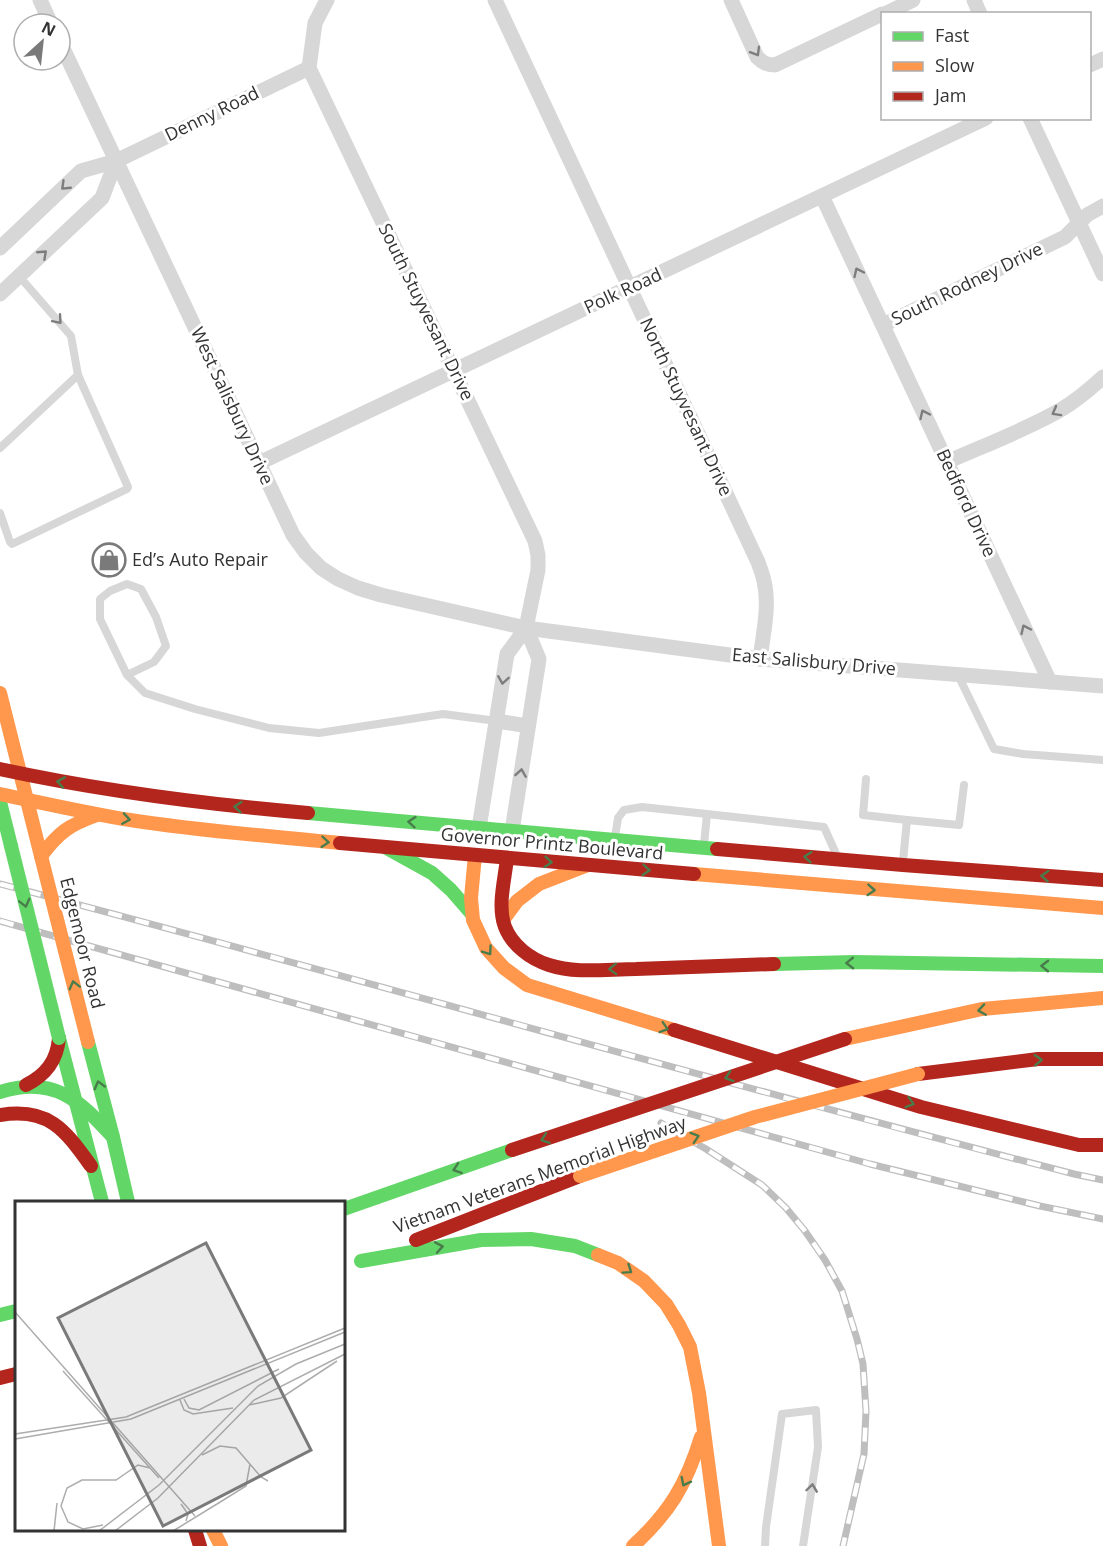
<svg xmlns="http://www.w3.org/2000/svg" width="1103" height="1546" font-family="'Open Sans',sans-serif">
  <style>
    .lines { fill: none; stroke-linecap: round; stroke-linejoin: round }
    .lane { stroke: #d7d7d7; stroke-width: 8 }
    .street { stroke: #d7d7d7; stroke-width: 15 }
    .fast { stroke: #63d668; stroke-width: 14 }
    .slow { stroke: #ff974d; stroke-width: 14 }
    .jam { stroke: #b3261e; stroke-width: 14 }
    .rail-casing { stroke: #bebebe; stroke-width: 7 }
    .rail { stroke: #fff; stroke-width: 4.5; stroke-dasharray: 14; stroke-linecap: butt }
    .fast-bridge { stroke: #63d668; stroke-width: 14 }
    .slow-bridge { stroke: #ff974d; stroke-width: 14 }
    .jam-bridge { stroke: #b3261e; stroke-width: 14 }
    .oneway { stroke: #7d7d7d }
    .oneway2 { stroke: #497c4b }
    .labels { text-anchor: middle; stroke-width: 6; stroke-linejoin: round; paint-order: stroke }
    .street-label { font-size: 18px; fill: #333; stroke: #fff }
    .poi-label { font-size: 18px; fill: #333; stroke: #fff; text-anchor: start }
    .inset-road { fill: none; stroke: #adadad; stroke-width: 1.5 }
    .view { fill: #7a7a7a; fill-opacity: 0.15; stroke: #7a7a7a; stroke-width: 3 }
    .inset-edge { fill: none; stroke: #333; stroke-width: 3 }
  </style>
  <rect width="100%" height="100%" fill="#fff"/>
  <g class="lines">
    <g class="lane">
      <path d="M0,448L78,375"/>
      <path d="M0,513L10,542L12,544L127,489L128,487L78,375L71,336L19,276"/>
      <path d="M127,675L154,662L166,646L156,617L141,589L127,584L110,591L100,599V619L127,675L145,693L195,709L269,728L319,733L443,714L497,721"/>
      <path d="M958,675L994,749L1023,754L1103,760"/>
      <path d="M866,779L863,815L907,820"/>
      <path d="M615,837L618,818L624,810L642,807L707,814"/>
      <path d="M704,845L707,814L824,827L837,856"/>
      <path d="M903,861L907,820L959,825L964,785"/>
      <path d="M765,1546L766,1527L782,1414L816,1410L818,1447L803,1546"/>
    </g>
    <g class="street">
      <path d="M40,0L51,24"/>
      <path d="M327,0L315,23L309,68L535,541L538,555V570L526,628L507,654L479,828"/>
      <path d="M495,0L758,562C760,568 763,575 764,581C770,606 763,634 760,659"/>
      <path d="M731,0L757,57C763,63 767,65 775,65L882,14"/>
      <path d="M974,0L980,14"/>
      <path d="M885,14L913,0"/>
      <path d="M60,42L293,535L306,553L321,568L338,579L358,588L381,595L526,628L760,659L1103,686"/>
      <path d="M1090,65L1103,59"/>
      <path d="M1030,118L1103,274"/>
      <path d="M822,196L1050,682"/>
      <path d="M0,248L81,171L116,161L309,68"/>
      <path d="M0,294L102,198L116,161"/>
      <path d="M883,325L1065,237L1087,215L1103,206"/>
      <path d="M947,462C985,445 1026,430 1062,409C1077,400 1090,389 1103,377"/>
      <path d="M259,463L986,118"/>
      <path d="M497,721L528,726"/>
      <path d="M512,831L539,659L526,628"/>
    </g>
    <g class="fast">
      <path d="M0,802L11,846"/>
      <path d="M308,813L717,849"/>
      <path d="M385,847L432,873L451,890L471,913"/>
      <path d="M774,964L854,962L1103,966"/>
      <path d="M59,1038L102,1202"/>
      <path d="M88,1042L113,1137L128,1202"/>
      <path d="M0,1092C54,1075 79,1100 113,1137"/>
      <path d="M344,1209L512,1150"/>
      <path d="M361,1261L481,1240L531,1239L575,1246L598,1255"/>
      <path d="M0,1315L16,1311"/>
    </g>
    <g class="slow">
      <path d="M0,693L41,856"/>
      <path d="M0,794C43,803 87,813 130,820C200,831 270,836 340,843"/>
      <path d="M475,855L471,898L473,920L486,948L504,968L527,985L674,1030"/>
      <path d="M41,856C59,832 69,825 97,815"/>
      <path d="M694,874L1103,908"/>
      <path d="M503,920L517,901L539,884L588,865"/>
      <path d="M845,1039L982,1009L1103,998"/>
      <path d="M598,1255L618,1263L644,1281L666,1304L679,1325L690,1347L699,1393L719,1546"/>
      <path d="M213,1530L221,1546"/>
      <path d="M633,1546C670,1512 686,1485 701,1437"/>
    </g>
    <g class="jam">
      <path d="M0,769C102,791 204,804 308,813"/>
      <path d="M340,843L694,874"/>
      <path d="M717,849L903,865L1103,880"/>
      <path d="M507,858C505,879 497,906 505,927C512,945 530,959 549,965C576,974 608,969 636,969C682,967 728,966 774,964"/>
      <path d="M674,1030L921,1107L1079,1145H1103"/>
      <path d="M918,1074L1038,1059H1103"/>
      <path d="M26,1085C46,1075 57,1061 59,1038"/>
      <path d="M0,1115C49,1107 65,1130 91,1166"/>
      <path d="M416,1240L580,1176"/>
      <path d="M0,1378L16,1374"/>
      <path d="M195,1530L200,1546"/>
    </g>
    <g class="rail-casing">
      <g id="rail">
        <path d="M0,884C359,978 715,1082 1074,1174L1103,1180"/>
        <path d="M0,921L870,1164L1040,1206L1103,1219"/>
        <path d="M661,1123L706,1149L762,1185L786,1208L805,1231L825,1260L842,1291L857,1339L863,1364L866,1411L864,1454L843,1546"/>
      </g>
    </g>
    <use href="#rail" class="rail"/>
    <path class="fast-bridge" d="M11,846L59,1038"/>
    <g class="slow-bridge">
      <path d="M41,856L88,1042"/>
      <path d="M580,1176L755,1117L918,1074"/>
    </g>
    <path class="jam-bridge" d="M512,1150L845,1039"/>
  </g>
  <defs><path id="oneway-chevron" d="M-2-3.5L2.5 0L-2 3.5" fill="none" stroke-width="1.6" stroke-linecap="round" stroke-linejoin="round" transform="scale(1.5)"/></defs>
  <g class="oneway">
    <use href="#oneway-chevron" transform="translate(756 52) rotate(59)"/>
    <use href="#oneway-chevron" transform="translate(65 186) rotate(136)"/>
    <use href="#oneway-chevron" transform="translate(43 254) rotate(-43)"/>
    <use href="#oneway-chevron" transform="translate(858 272) rotate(-115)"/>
    <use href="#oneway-chevron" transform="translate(58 320) rotate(49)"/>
    <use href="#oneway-chevron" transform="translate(1056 412) rotate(151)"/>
    <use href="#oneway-chevron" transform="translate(924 414) rotate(-115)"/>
    <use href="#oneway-chevron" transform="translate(1025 629) rotate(-115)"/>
    <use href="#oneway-chevron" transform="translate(503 680) rotate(99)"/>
    <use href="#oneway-chevron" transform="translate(521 773) rotate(-81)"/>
    <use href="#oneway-chevron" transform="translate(812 1488) rotate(-82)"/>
  </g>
  <g class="oneway2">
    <use href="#oneway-chevron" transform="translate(61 782) rotate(-170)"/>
    <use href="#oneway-chevron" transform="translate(238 807) rotate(-175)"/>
    <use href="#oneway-chevron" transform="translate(126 819) rotate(9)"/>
    <use href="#oneway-chevron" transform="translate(412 822) rotate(-175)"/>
    <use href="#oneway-chevron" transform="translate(325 842) rotate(5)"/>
    <use href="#oneway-chevron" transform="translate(808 857) rotate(-175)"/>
    <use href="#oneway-chevron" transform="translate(548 862) rotate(5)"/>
    <use href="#oneway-chevron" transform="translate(646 870) rotate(5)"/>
    <use href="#oneway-chevron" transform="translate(1045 876) rotate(-176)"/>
    <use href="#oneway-chevron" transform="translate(871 890) rotate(4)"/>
    <use href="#oneway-chevron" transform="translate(25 903) rotate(76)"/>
    <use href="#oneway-chevron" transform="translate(488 951) rotate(55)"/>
    <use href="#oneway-chevron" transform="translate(850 963) rotate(179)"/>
    <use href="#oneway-chevron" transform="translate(1045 966) rotate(-179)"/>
    <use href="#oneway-chevron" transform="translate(613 969) rotate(178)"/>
    <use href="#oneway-chevron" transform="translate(74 985) rotate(-104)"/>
    <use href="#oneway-chevron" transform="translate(982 1010) rotate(171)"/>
    <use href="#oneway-chevron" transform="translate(664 1028) rotate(17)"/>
    <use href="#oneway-chevron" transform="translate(1038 1060) rotate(-3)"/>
    <use href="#oneway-chevron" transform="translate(729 1077) rotate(162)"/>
    <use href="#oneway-chevron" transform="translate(99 1085) rotate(-105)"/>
    <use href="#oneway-chevron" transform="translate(910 1103) rotate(17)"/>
    <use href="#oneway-chevron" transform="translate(695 1137) rotate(-18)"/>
    <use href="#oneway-chevron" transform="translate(545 1139) rotate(161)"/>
    <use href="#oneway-chevron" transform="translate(457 1169) rotate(161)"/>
    <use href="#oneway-chevron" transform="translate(439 1247) rotate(-10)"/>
    <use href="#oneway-chevron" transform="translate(628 1270) rotate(34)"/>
    <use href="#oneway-chevron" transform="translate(685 1482) rotate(117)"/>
  </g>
  <defs>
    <g id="shop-ring" transform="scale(1.725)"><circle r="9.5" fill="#fff" stroke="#7a7a7a" stroke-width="1.5"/><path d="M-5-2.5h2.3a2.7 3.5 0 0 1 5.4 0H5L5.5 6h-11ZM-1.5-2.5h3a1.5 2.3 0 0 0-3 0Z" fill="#7a7a7a"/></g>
  </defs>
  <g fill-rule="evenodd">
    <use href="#shop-ring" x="109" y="560"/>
  </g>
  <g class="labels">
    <g class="street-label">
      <text transform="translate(212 114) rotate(-26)" y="6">Denny Road</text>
      <text transform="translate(967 284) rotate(-26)" y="6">South Rodney Drive</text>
      <text transform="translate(623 291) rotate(-25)" y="6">Polk Road</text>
      <text transform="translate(426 312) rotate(64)" y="6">South Stuyvesant Drive</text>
      <text transform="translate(232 406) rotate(65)" y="6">West Salisbury Drive</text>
      <text transform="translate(686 407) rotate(65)" y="6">North Stuyvesant Drive</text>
      <text transform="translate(966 503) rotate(65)" y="6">Bedford Drive</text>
      <text transform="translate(814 662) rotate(5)" y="6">East Salisbury Drive</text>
      <text transform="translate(552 844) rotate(5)" y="6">Governor Printz Boulevard</text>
      <text transform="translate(82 943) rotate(76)" y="6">Edgemoor Road</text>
      <text transform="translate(540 1175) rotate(-20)" y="6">Vietnam Veterans Memorial Highway</text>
    </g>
    <g class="poi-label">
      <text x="132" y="566">Ed’s Auto Repair</text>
    </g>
  </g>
  <g transform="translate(15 1201)">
    <rect width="330" height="330" fill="#fff"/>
    <path class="inset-road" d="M0,111L180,315M48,170L144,277M169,198L174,207L184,209L264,168M165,199L169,209L178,213L218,207M234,204L266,197L322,160M0,233L111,216L330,127M0,238L116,218L330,131M187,254L205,245L221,247L246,276L253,280M166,303L173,313L171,320M202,303L231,285L235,263M88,324L68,328L53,321L46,305L52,287L67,279H101L123,264L135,267M39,330L42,302M84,330L144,284L243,185L281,163L330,143M100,330L143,297L239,199L330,153M158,330L202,303"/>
    <path class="view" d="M191,42L296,249L148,325L43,117Z"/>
    <rect width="330" height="330" class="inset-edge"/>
  </g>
  <rect x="881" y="12" width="210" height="108" fill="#ffffff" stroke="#adadad" stroke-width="1.5"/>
  <rect x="893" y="32" width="30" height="9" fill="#63d668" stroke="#adadad" stroke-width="1.5"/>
  <text x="935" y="42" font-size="18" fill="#333333">Fast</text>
  <rect x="893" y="62" width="30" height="9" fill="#ff974d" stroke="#adadad" stroke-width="1.5"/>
  <text x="935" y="72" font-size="18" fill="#333333">Slow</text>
  <rect x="893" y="92" width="30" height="9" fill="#b3261e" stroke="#adadad" stroke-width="1.5"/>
  <text x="935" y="102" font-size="18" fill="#333333">Jam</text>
  <g transform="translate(42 42) rotate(27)"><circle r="28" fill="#ffffff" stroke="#adadad" stroke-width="1.5"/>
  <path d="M0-4.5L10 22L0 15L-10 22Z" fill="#7a7a7a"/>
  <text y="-9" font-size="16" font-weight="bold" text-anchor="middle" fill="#333333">N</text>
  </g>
</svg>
